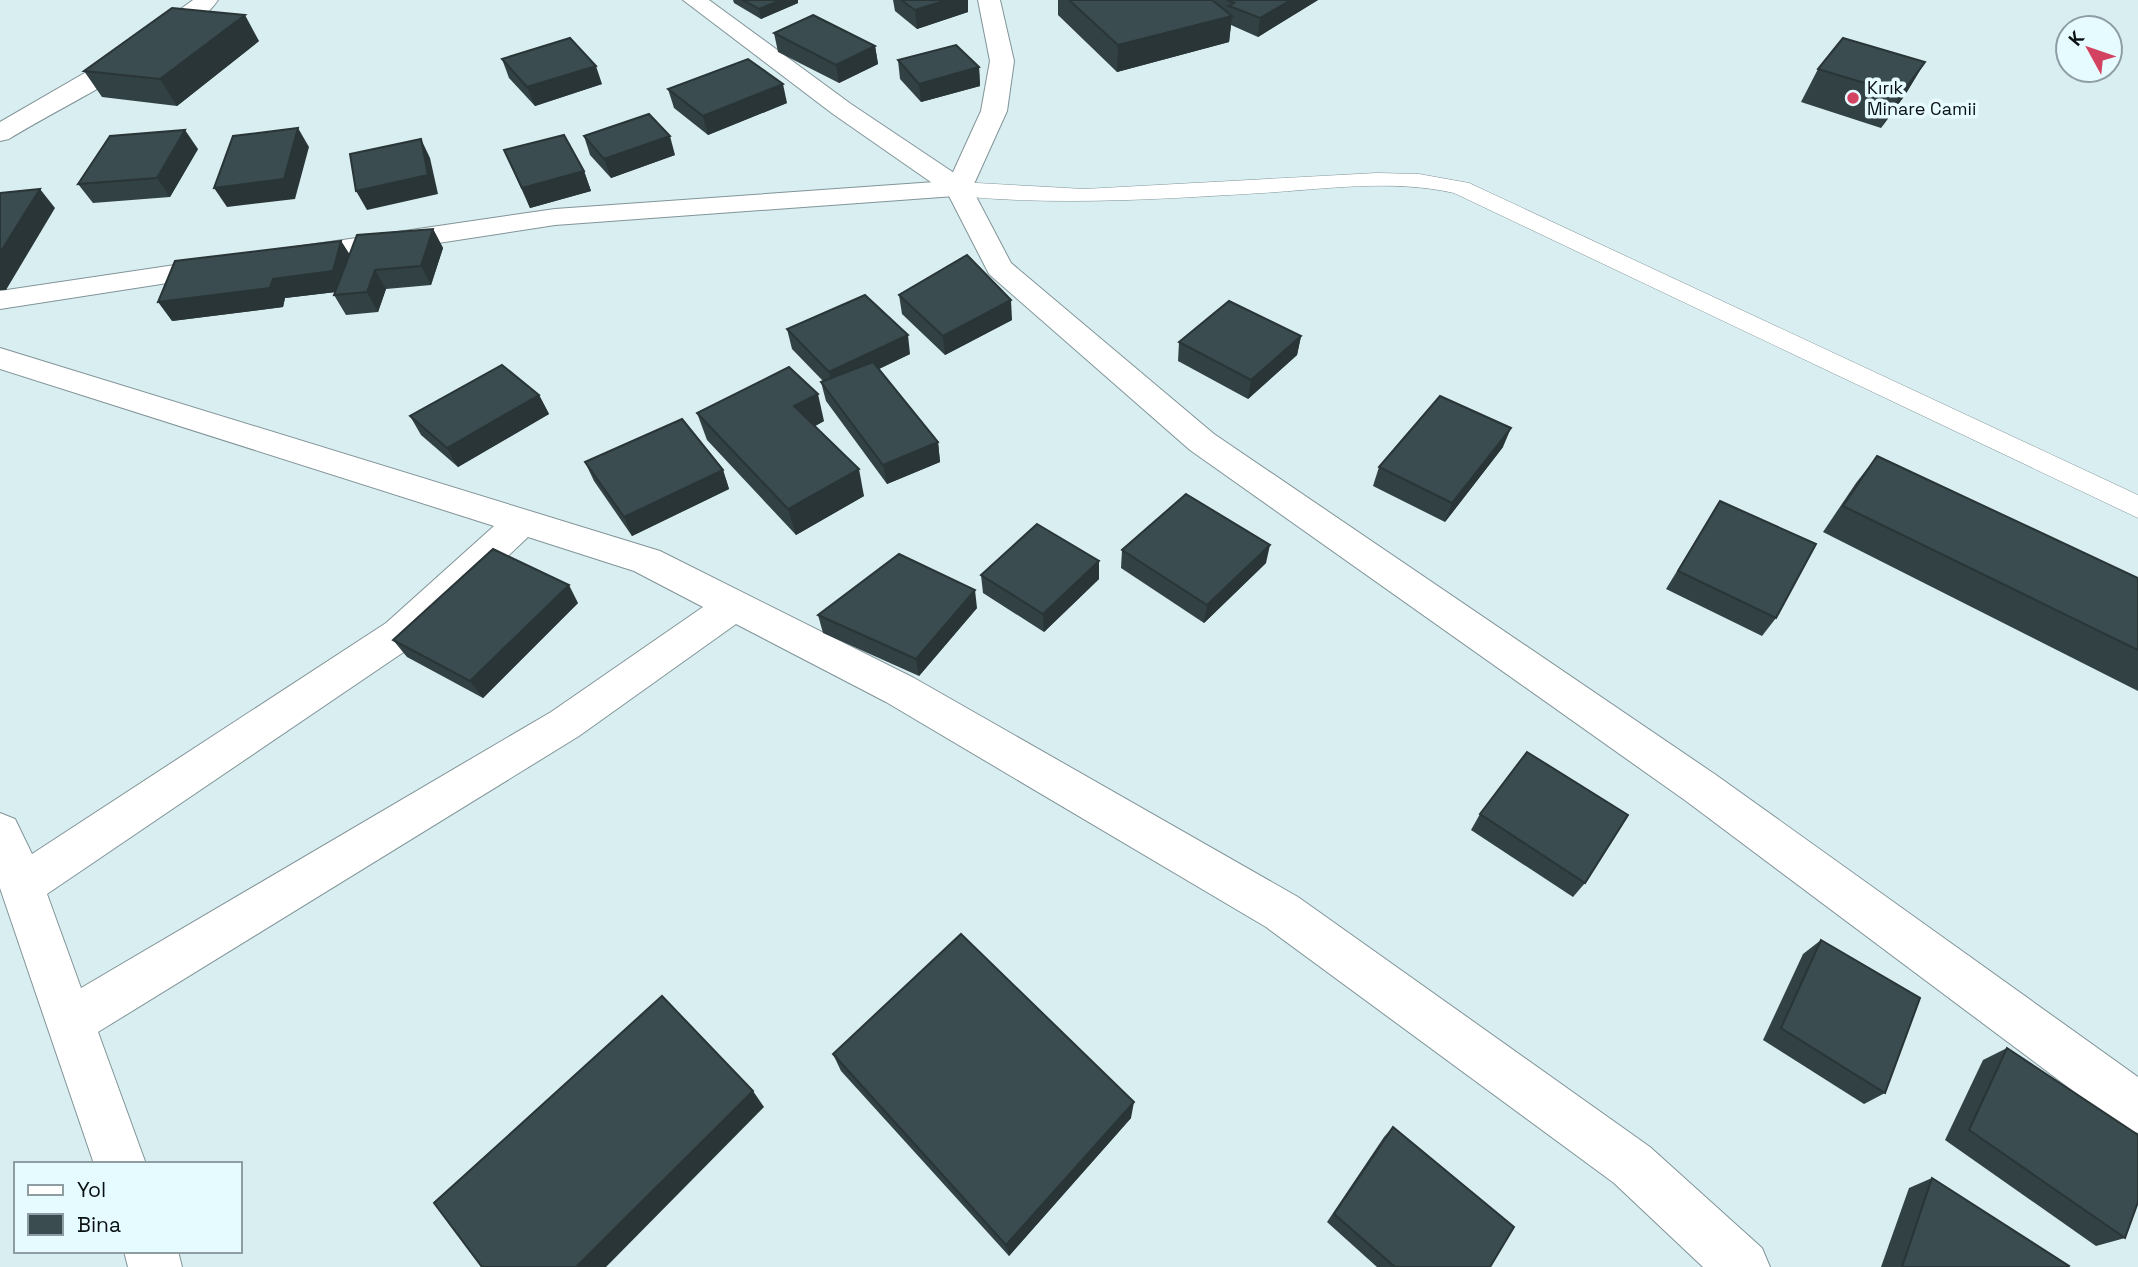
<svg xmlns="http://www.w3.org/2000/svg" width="2138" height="1267" font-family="'Space Grotesk',sans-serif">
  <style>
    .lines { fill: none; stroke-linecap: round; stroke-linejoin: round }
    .service-casing { stroke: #819498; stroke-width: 1 }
    .minor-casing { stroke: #819498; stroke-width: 2 }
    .tertiary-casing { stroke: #819498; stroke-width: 2 }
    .service { fill: #fff; fill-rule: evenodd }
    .minor { fill: #fff; fill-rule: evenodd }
    .tertiary { fill: #fff; fill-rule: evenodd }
    .wall { fill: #324144 }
    .shaded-wall { fill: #293537 }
    .building { fill: #3a4c4f; stroke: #293537; stroke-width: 2 }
    .poi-dot { fill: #d34361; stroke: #e6fbff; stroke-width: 2.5 }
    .labels { text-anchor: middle; stroke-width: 7; stroke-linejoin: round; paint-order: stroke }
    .far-poi-label { font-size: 18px; fill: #0a1113; stroke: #e6fbff; text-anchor: start }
  </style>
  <rect width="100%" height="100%" fill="#d9eef1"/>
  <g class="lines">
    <g class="service-casing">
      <path id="service" d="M1377,173L1419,174L1469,183L2138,495V518L1454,193C1391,179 1326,189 1263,193C1161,199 1061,206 959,196L948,189L959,182L1084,189Z"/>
    </g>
    <g class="minor-casing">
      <g id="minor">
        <path d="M193,0H218C185,48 62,106 9,139L0,141V122L126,49Z"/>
        <path d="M683,0H709L851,104L969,183L1011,263L1214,434L1716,775L2138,1077V1133L2120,1126L1686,801L1190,450L989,274L948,194L833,114Z"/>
        <path d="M0,348L660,551L914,678L1298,897L1650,1147L1762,1248L1770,1267H1703L1614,1183L1266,927L886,702L736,624L579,736L98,1032L146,1164H94L0,888V813L15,819L32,854L386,623L494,526L0,369ZM528,537L634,571L703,607L551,712L81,988L47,894L414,645Z"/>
        <path d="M124,1251H178L182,1267H128Z"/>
      </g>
    </g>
    <g class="tertiary-casing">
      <g id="tertiary">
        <path d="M978,0H1000L1014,61L1007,111L969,195L555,225L295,265L285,262L280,256L285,250L295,247L555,209L949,181L981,111L990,61Z"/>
        <path d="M222,258L232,261L237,267L232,273L0,309V291Z"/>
      </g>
    </g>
    <use href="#service" class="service"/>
    <use href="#minor" class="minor"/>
    <use href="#tertiary" class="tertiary"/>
  </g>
  <g class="wall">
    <path d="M733,0H798V3L761,19L734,3Z"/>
    <path d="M893,0H968V12L917,29L895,11Z"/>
    <path d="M1058,0H1212L1214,2V0H1318L1258,37L1231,25L1229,42L1117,72L1058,15Z"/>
    <path d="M774,33L875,46L878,64L839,83L778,52Z"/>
    <path d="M259,41L177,106L102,97L84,71Z"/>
    <path d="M502,59L602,84L535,106L509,78Z"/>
    <path d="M898,60L979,67L980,86L921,102L900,79Z"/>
    <path d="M1925,62L1905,95L1881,128L1801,102L1818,69Z"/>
    <path d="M668,89L787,103L708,135L674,108Z"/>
    <path d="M584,136L675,155L611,178L590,155Z"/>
    <path d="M198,149L170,197L93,203L78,184Z"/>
    <path d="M504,150L584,171L591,191L530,208Z"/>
    <path d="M433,229L443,248L431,285L386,289L378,312L346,315L334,295L336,292L285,298L283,307L172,321L341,241L350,255Z"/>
    <path d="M899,295L1012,320L945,355L902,314Z"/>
    <path d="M787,329L910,354L879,369L938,442L940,462L887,484L826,401L821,382L823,381L792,349Z"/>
    <path d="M1301,336L1297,355L1248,399L1178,361L1179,342Z"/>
    <path d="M539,395L549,414L458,467L421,435L410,416Z"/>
    <path d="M697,413L824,421L815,426L864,496L796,535L707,440Z"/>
    <path d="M1503,447L1445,522L1373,486L1379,467Z"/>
    <path d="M1877,456L2138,578V691L1823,532L1856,483Z"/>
    <path d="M585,462L723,470L729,489L632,536L594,481Z"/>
    <path d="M1720,501L1776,618L1762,636L1666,589Z"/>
    <path d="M1122,550L1266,563L1204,623L1121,568Z"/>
    <path d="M1099,561V579L1044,632L983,593L981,575Z"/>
    <path d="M578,603L483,698L407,657L393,640Z"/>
    <path d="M977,608L919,676L823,633L818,615Z"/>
    <path d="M1480,814L1585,883L1573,897L1471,830Z"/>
    <path d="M1821,940L1885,1093L1864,1104L1763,1040L1803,954Z"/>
    <path d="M2007,1048L2125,1238L2096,1246L1945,1140L1983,1060Z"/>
    <path d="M833,1054L1131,1118L1009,1256L841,1071Z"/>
    <path d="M1393,1127L1490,1267H1377L1327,1222L1384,1137Z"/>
    <path d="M1932,1178L2068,1267H1881L1909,1188Z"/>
  </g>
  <g class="shaded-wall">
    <path d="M781,0H798V3L761,19L759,9Z"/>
    <path d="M947,0H968V12L917,29L915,10Z"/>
    <path d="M1291,0H1318L1258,37L1260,18Z"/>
    <path d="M245,15L259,41L177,106L160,79Z"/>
    <path d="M1232,16L1229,42L1117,72L1118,45Z"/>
    <path d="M875,46L878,64L839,83L836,65Z"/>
    <path d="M1925,62L1905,95L1881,128L1901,94Z"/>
    <path d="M596,66L602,84L535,106L527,87Z"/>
    <path d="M979,67L980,86L921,102L919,84Z"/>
    <path d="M783,84L787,103L708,135L703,116Z"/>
    <path d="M298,128L309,147L295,199L227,207L214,188Z"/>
    <path d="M185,130L198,149L170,197L157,178Z"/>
    <path d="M670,136L675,155L611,178L604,159Z"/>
    <path d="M421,139L430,158L438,194L367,210L356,191Z"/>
    <path d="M584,171L591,191L530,208L522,188Z"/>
    <path d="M40,189L55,208L6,290H0V253Z"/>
    <path d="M433,229L443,248L431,285L421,266Z"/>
    <path d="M341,241L353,260L344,291L285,298L283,307L172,321L158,302Z"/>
    <path d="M375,270L386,289L378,312L367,292Z"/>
    <path d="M1011,300L1012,320L945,355L943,336Z"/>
    <path d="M908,335L910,354L833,391L829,372Z"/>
    <path d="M1301,336L1297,355L1248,399L1251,380Z"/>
    <path d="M818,394L824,421L801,434L794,406Z"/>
    <path d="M539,395L549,414L458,467L447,448Z"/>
    <path d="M1511,428L1503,447L1445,522L1452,503Z"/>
    <path d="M938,442L940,462L887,484L883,465Z"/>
    <path d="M859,469L864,496L796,535L788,509Z"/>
    <path d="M723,470L729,489L632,536L624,517Z"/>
    <path d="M1270,545L1266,563L1204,623L1207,605Z"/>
    <path d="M1099,561V579L1044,632L1043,614Z"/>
    <path d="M569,585L578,603L483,698L470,681Z"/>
    <path d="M975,590L977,608L919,676L916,659Z"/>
    <path d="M753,1091L764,1107L606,1267H576Z"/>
    <path d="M1134,1102L1131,1118L1009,1256L1006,1245Z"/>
  </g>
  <g class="building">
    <path d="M743,0H781L759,9Z"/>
    <path d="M901,0H947L915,10Z"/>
    <path d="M1069,0H1212L1232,16L1118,45Z"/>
    <path d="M1227,0H1291L1260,18L1229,6L1234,3Z"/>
    <path d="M172,8L245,15L160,79L84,71Z"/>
    <path d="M813,15L875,46L836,65L774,33Z"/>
    <path d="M570,38L596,66L527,87L502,59Z"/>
    <path d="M1843,38L1925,62L1901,94L1818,69Z"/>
    <path d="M956,45L979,67L919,84L898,60Z"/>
    <path d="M748,59L783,84L703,116L668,89Z"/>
    <path d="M649,114L670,136L604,159L584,136Z"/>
    <path d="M298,128L284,179L214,188L233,136Z"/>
    <path d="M185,130L157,178L78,184L110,136Z"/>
    <path d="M564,135L584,171L522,188L504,150Z"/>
    <path d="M421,139L428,175L356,191L350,154Z"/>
    <path d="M40,189L0,253V193Z"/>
    <path d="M433,229L421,266L375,270L367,292L334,295L357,235Z"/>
    <path d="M341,241L333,271L273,279L270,288L158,302L175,261Z"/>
    <path d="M967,255L1011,300L943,336L899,295Z"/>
    <path d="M865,295L908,335L829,372L787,329Z"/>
    <path d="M1229,301L1301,336L1251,380L1179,342Z"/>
    <path d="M873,362L938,442L883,465L821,382Z"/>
    <path d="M502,365L539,395L447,448L410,416Z"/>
    <path d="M789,367L818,394L794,406L859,469L788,509L697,413Z"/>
    <path d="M1440,396L1511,428L1452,503L1379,467Z"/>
    <path d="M682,419L723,470L624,517L585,462Z"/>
    <path d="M1877,456L2138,578V650L1843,506Z"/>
    <path d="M1186,494L1270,545L1207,605L1122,550Z"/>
    <path d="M1720,501L1816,544L1776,618L1678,571Z"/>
    <path d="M1037,524L1099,561L1043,614L981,575Z"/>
    <path d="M493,549L569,585L470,681L393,640Z"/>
    <path d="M899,554L975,590L916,659L818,615Z"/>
    <path d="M1527,752L1628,815L1585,883L1480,814Z"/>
    <path d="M961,934L1134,1102L1006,1245L833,1054Z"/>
    <path d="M1821,940L1920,998L1885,1093L1781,1028Z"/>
    <path d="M662,996L753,1091L576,1267H482L434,1203Z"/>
    <path d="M2007,1048L2138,1135V1202L2125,1238L1969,1130Z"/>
    <path d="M1393,1127L1514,1227L1490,1267H1395L1334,1214Z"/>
    <path d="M1932,1178L2069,1266L2068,1267H1902Z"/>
  </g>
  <circle class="poi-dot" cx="1853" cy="98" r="7"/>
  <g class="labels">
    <g class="far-poi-label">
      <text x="1867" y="94">Kırık<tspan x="1867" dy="21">Minare Camii</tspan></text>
    </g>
  </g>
  <rect x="14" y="1162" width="228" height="91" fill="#e6fbff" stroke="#8e9da1" stroke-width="2"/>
  <rect x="28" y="1185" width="35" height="10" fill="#ffffff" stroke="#8e9da1" stroke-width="2"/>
  <text x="77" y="1197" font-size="21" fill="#0a1113">Yol</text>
  <rect x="28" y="1214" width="35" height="21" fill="#3a4c4f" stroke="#8e9da1" stroke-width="2"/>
  <text x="77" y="1232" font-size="21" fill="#0a1113">Bina</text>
  <g transform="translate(2089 49) rotate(310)"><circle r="33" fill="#e6fbff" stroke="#8e9da1" stroke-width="2"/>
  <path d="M0-5L12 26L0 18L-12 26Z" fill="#d34361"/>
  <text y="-10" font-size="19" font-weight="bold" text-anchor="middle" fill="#0a1113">K</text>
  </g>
</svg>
